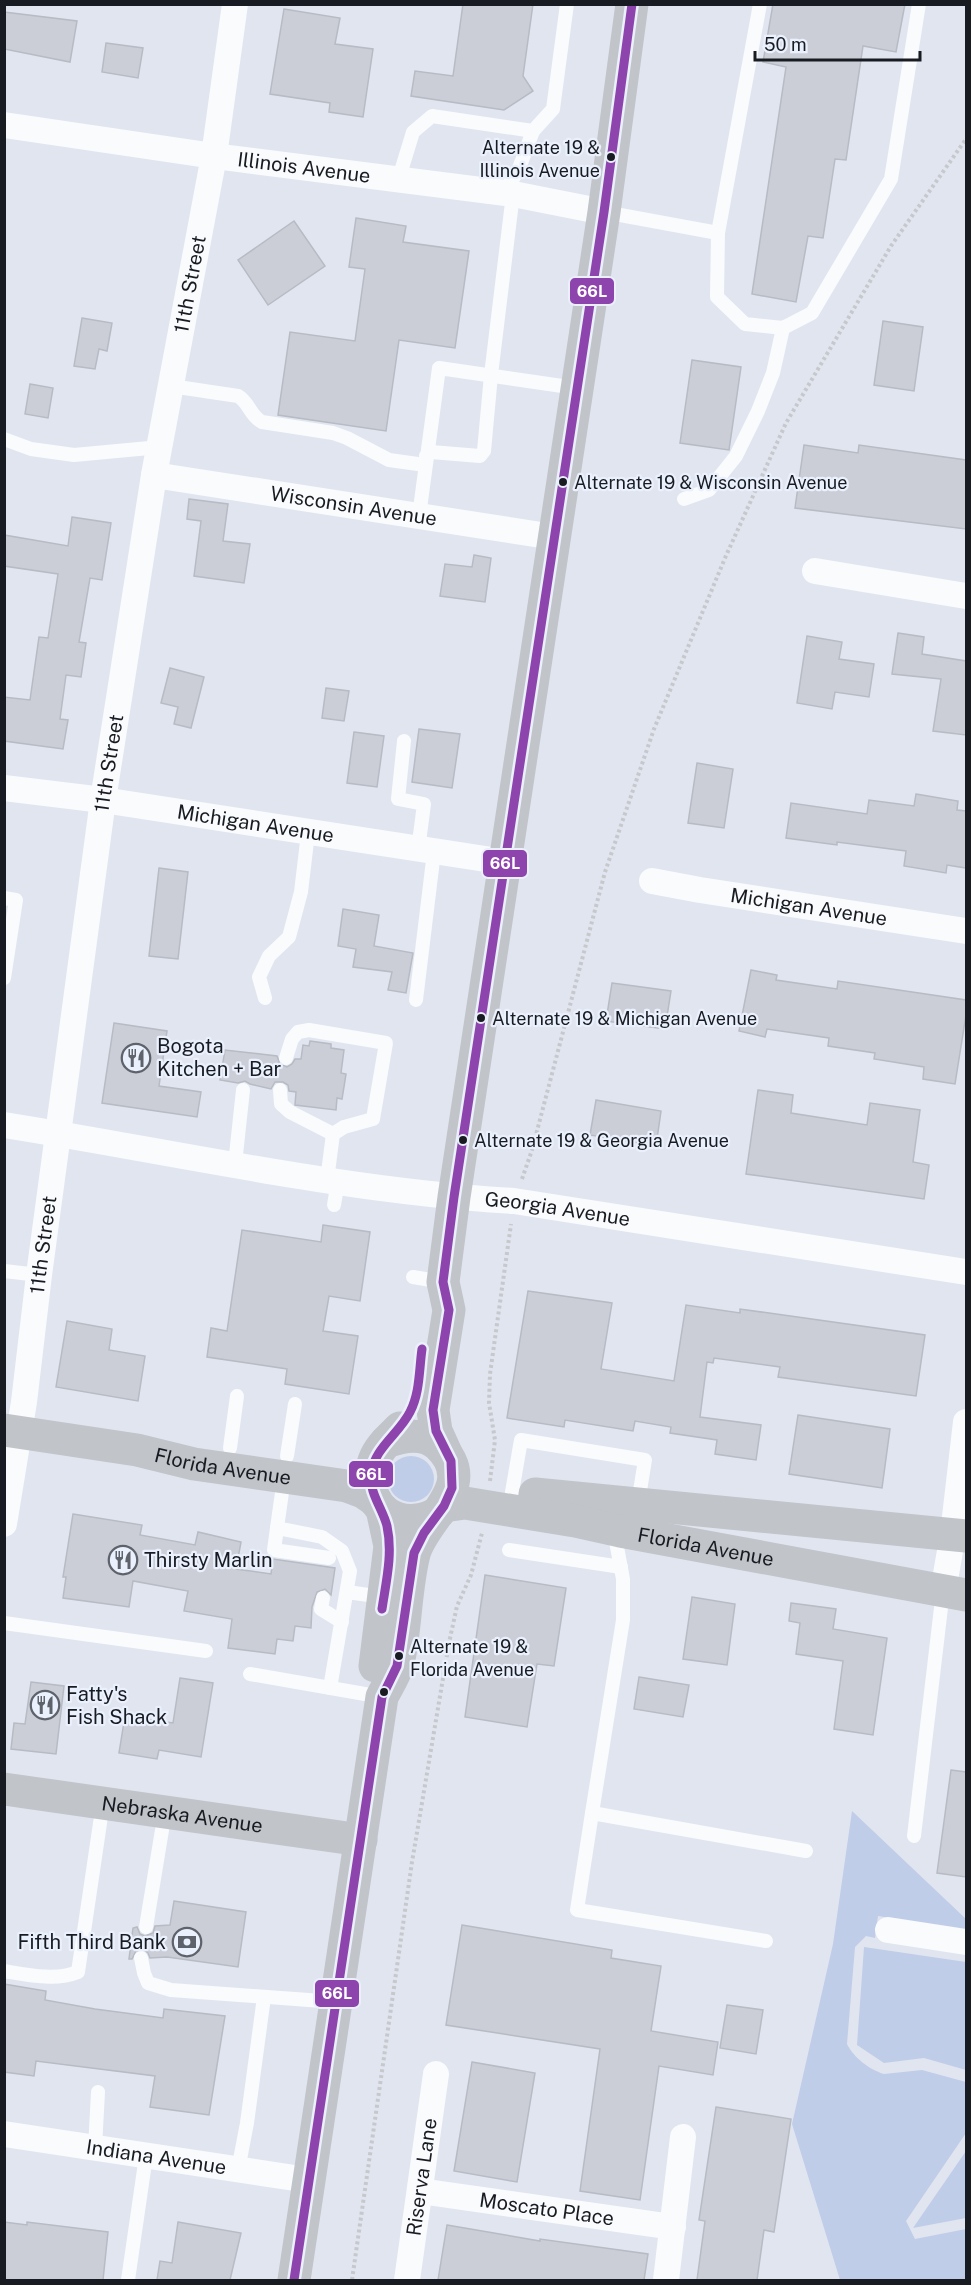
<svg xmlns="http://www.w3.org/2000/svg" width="971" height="2285" font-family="'Public Sans',sans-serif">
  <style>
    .green { fill: #c0cde8 }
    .building { fill: #cbced7; stroke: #b7bbc3; stroke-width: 1.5 }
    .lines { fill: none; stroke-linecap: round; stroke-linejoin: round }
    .path { stroke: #c6c8cb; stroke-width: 4; stroke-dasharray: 3 3; stroke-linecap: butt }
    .lane { stroke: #fafbfd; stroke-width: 14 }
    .street { stroke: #fafbfd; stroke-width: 26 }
    .secondary { stroke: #c1c4c9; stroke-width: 33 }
    .bus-1-casing { stroke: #eaf0fc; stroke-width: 14 }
    .bus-1 { stroke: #8e44ad; stroke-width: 9 }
    .bus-dot { fill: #181c22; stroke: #eaf0fc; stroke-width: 2 }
    .labels { text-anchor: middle; stroke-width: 4.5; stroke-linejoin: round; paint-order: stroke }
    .bus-label { font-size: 18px; fill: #181c22; stroke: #eaf0fc; text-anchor: start }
    .street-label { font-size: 20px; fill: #181c22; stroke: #eaf0fc }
    .poi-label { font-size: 20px; fill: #181c22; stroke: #eaf0fc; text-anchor: start }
    .line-badge { stroke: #eaf0fc; stroke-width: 2 }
    .badge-label { font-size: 16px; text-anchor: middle; font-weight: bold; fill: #fff }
  </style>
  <rect width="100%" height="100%" fill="#e0e5f0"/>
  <g class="green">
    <circle cx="411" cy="1479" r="23"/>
    <path d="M852,1811L966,1919V1930L878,1916L875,1938L866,1936L855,1947L847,2044C853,2057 870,2070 884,2074L922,2070L966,2082V2133L906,2221L915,2239L966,2229V2280H840L792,2124L833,1944Z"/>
    <path d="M864,1947L966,1962V2070L924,2058L884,2063L857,2045Z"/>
    <path d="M966,2151V2218L913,2228Z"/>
  </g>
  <g class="building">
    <path d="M463,4H533L523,76L533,91L504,110L411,96L415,71L453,76Z"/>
    <path d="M773,4H905L896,52L863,46L846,160L835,159L823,238L808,236L796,302L752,294L786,67L763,62Z"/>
    <path d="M284,9L340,18L335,44L373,49L363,117L329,112L330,103L270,94Z"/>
    <path d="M4,12L77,21L70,62L4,49Z"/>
    <path d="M106,43L143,48L138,78L102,72Z"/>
    <path d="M356,218L406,226L403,242L469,251L455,348L399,340L386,431L278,415L290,332L355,341L365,269L349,267Z"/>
    <path d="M294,221L325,266L268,305L238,260Z"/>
    <path d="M82,318L112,323L107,351L99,349L95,369L74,366Z"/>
    <path d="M883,321L923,327L914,391L874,385Z"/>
    <path d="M692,360L741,367L729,450L680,443Z"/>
    <path d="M30,384L53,388L48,418L25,414Z"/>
    <path d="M804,445L858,453L859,445L966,460V529L795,508Z"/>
    <path d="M189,499L228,504L223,541L250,544L244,583L194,576L201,521L187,519Z"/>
    <path d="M72,517L111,523L102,580L90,578L79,642L86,643L81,677L66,675L60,719L68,720L63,749L4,741V697L30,700L39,637L48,638L58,574L4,566V535L68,546Z"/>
    <path d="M474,555L491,558L485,602L440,596L445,564L472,567Z"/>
    <path d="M898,633L924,637L922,654L966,661V735L933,731L941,679L892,674Z"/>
    <path d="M807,636L842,642L839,659L874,664L869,697L835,692L832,709L797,703Z"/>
    <path d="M170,668L204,677L191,728L174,724L178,707L161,703Z"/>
    <path d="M326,688L349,691L344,721L322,718Z"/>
    <path d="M419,729L460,734L452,788L412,782Z"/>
    <path d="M354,732L384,736L377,787L347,783Z"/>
    <path d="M697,763L733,769L724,828L688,823Z"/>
    <path d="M916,794L958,801L957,810L966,811V868L947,865L946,873L904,866L906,851L837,842V845L786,838L791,803L867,814L869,800L914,806Z"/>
    <path d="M159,868L188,872L178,959L149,956Z"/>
    <path d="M343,909L379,915L374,946L413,953L406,993L388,990L392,972L353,967L356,949L338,946Z"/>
    <path d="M751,970L777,975L776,980L837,989L838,981L966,1000V1015L955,1084L923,1079L924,1067L874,1059L875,1053L828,1046L829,1038L767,1029L765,1037L739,1031Z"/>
    <path d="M612,983L671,991L665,1029L606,1021Z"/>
    <path d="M114,1023L167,1031L159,1086L201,1092L197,1117L102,1103Z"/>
    <path d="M310,1041L331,1044V1048L344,1050L341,1073L346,1074L342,1099L337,1098L336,1110L295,1105L296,1092L289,1091L288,1085L283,1082H275L271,1089L250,1084L245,1081L238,1083L220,1080L225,1050L277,1056L280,1064L287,1067L292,1064L295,1059H301L303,1045L309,1046Z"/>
    <path d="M758,1090L793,1095L791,1113L867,1125L870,1103L920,1110L913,1162L929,1165L924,1199L746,1174Z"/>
    <path d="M596,1100L661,1111L656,1146L590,1135Z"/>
    <path d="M323,1225L370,1232L360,1301L329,1296L323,1331L358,1336L349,1394L285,1384L287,1369L207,1357L211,1328L227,1331L242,1230L321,1242Z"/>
    <path d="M528,1291L612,1303L601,1369L674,1381L686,1305L740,1313V1309L925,1335L916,1396L778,1377L780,1367L714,1358L713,1363L707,1362L700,1417L761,1425L756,1460L715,1454L717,1440L670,1433L671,1427L635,1421L633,1431L565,1420L564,1427L507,1418Z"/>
    <path d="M67,1321L112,1329L109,1350L145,1356L138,1401L56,1387Z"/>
    <path d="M798,1415L890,1429L882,1488L789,1474Z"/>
    <path d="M73,1514L142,1525L140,1535L195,1545L198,1532L241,1542L236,1569L271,1574L273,1559L335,1568L331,1595L325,1589L317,1592L312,1607L311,1628L295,1626L293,1641L277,1639L275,1654L228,1648L232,1619L184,1611L188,1591L133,1581L129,1607L63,1598L66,1577H63Z"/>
    <path d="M485,1575L566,1588L554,1666L537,1664L527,1727L465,1717Z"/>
    <path d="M692,1597L735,1604L727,1665L683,1659Z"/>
    <path d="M791,1603L836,1609L833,1629L887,1638L873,1735L834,1729L843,1661L796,1654L800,1623L789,1621Z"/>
    <path d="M639,1677L689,1685L683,1717L634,1709Z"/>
    <path d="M180,1678L213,1683L201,1757L159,1750L157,1759L119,1753L125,1716L173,1723Z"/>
    <path d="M31,1682L64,1686L56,1754L11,1749L14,1723L25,1724Z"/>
    <path d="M951,1770L966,1772V1877L937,1873Z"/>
    <path d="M174,1901L246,1912L238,1967L167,1957L150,1958L148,1953L143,1949L136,1951L132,1959H129L133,1928L137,1927L140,1934L145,1936L153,1933L155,1926L170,1925Z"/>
    <path d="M462,1925L612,1950L611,1958L661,1966L651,2031L718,2042L713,2075L659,2066L640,2200L580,2191L600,2049L446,2025Z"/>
    <path d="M4,1984L46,1991L45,2000L95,2009L163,2018L164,2009L225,2016L209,2115L150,2107L155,2076L36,2061L34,2076L4,2072Z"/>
    <path d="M727,2005L763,2010L756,2054L720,2048Z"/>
    <path d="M472,2062L535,2073L517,2182L454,2171Z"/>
    <path d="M716,2107L791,2119L774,2232L764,2230L757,2280H697L705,2221L699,2220Z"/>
    <path d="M4,2222L27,2225V2222L108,2232L103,2280H4Z"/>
    <path d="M178,2222L241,2233L230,2280H157L160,2261L172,2263Z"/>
    <path d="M447,2225L540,2241V2239L648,2254L644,2280H438Z"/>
  </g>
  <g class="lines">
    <g class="path">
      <path d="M522,1179L532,1150L605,872L654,729L725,558L786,423L891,246L966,139"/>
      <path d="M490,1481L495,1440L489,1403L490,1374L511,1224"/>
      <path d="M352,2280L412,1862L449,1643L457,1606L471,1575L482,1533"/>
    </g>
    <g class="lane">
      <path d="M760,4L718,233L717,297L745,324L783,328L812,313L891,179L919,4"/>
      <path d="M398,181L413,132L432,116L533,131L553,109L567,4"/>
      <path d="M503,193L518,171L533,131"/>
      <path d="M604,212L718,233"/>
      <path d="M171,386L238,396C249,402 250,416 262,422L333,433L347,438L389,460L425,465"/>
      <path d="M4,439L31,449L74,455L160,447"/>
      <path d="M426,456L431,452L480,456L484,451L491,375L513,194"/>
      <path d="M684,499L709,490L736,456L758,411L773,373L783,328"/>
      <path d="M419,516L439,368L576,388"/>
      <path d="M404,741L398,799L424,804L418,850"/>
      <path d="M4,898L16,900L4,978"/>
      <path d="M265,998L259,977L269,956L289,937L301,892L308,833"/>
      <path d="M416,1000L434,852"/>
      <path d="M286,1058L292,1039L298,1032L309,1030L386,1043L373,1119L344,1127L333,1134L327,1180"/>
      <path d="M280,1090L281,1104L290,1112L333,1134"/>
      <path d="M235,1164L243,1090"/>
      <path d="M334,1205L338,1181"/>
      <path d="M4,1271L39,1275"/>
      <path d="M413,1277L443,1282"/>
      <path d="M230,1448L237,1396"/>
      <path d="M287,1456L295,1404"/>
      <path d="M284,1478L277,1528L322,1537L342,1551L350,1571L330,1688"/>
      <path d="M512,1492L521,1440L645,1460L638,1503"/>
      <path d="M277,1528L274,1550L329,1558"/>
      <path d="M614,1531L623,1579V1620L592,1813L806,1851"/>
      <path d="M509,1550L621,1567"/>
      <path d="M347,1592L383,1597"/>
      <path d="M323,1598L321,1609L342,1622"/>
      <path d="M4,1623L206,1651"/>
      <path d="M250,1674L382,1697"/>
      <path d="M592,1813L577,1910L766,1941"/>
      <path d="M914,1836L943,1591"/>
      <path d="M146,1927L165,1812"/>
      <path d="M141,1958L144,1973L148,1983L171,1990L336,2002"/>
      <path d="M4,1971C28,1975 56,1981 78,1972L103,1803"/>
      <path d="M95,2148L98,2092"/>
      <path d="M238,2170L247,2123L264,1997"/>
      <path d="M128,2280L146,2156"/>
    </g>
    <g class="street">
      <path id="s1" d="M4,125L214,156L513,194L604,212"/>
      <path id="s2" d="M154,475L554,537"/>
      <path d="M815,571L966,596"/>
      <path id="s3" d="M4,788L103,800L505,862"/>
      <path id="s4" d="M652,881L700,890L966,931"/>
      <path id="s5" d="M4,1125C174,1152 343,1191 514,1201L966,1272"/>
      <path id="s6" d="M4,1524L24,1402L39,1275L103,800L154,475L214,156L235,4"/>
      <path d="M943,1591L953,1534L966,1422"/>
      <path d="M888,1930L966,1942"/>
      <path id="s7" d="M4,2134L308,2180"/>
      <path id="s8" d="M420,2191L673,2227"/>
      <path id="s9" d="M407,2280L436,2074"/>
      <path d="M666,2280L683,2137"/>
    </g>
    <g class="secondary">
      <path d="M400,1428C390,1438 379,1447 374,1461C357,1506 401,1536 439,1512"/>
      <path id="s10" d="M4,1430L137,1450L194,1464L347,1486L363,1492L376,1501"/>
      <path d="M446,1453L436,1431L433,1410L449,1310L443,1282L454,1197L604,212L632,4"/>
      <path d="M535,1494L966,1536"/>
      <path id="s11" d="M444,1506L465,1503L575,1521L620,1531L966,1595"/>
      <path d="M375,1666L390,1546L382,1509"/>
      <path id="s12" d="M4,1789L361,1840"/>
      <path d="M294,2280L382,1697C387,1687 395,1675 398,1664C406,1628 405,1590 414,1554C424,1517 481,1485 438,1445C424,1432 402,1436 386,1442"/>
    </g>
    <g class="bus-1-casing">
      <g id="bus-1">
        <path d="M382,1609C386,1582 393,1554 387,1526C383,1509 369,1493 371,1474C374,1448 399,1434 410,1412C420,1393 419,1370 422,1349"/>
        <path d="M294,2280L382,1697L397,1666L414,1553L424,1533L444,1506L452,1488L451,1461L436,1431L433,1410L449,1310L443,1282L454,1197L604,212L632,4"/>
      </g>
    </g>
    <use href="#bus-1" class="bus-1"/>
  </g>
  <defs>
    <g id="restaurant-ring" transform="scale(1.5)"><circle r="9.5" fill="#eaf0fc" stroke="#5e626a" stroke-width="1.5"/><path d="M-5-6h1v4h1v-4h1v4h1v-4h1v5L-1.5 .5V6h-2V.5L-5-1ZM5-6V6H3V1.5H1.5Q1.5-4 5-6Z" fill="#5e626a"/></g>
    <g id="bank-ring" transform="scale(1.5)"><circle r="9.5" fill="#eaf0fc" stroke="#5e626a" stroke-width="1.5"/><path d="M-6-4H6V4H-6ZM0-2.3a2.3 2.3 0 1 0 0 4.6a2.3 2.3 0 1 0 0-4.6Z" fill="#5e626a"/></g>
  </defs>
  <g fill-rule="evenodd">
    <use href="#restaurant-ring" x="136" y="1058"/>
    <use href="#restaurant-ring" x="123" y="1560"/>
    <use href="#restaurant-ring" x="45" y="1705"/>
    <use href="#bank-ring" x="187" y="1942"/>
  </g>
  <g class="bus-dot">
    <circle cx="611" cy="157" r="5"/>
    <circle cx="563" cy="482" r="5"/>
    <circle cx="481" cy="1018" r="5"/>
    <circle cx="463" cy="1140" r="5"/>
    <circle cx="399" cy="1656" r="5"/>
    <circle cx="384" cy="1692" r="5"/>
  </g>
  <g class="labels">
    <g class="bus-label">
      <text x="600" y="154" text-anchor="end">Alternate 19 &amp;<tspan x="600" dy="23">Illinois Avenue</tspan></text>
      <text x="574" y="489">Alternate 19 &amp; Wisconsin Avenue</text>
      <text x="492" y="1025">Alternate 19 &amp; Michigan Avenue</text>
      <text x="474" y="1147">Alternate 19 &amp; Georgia Avenue</text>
      <text x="410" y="1653">Alternate 19 &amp;<tspan x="410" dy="23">Florida Avenue</tspan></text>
    </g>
    <g class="street-label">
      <text dy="7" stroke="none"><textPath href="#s1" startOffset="303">Illinois Avenue</textPath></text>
      <text dy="7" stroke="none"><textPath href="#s6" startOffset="1254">11th Street</textPath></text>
      <text dy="7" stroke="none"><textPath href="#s2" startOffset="202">Wisconsin Avenue</textPath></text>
      <text dy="7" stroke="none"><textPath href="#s6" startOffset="768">11th Street</textPath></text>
      <text dy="7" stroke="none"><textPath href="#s3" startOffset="254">Michigan Avenue</textPath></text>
      <text dy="7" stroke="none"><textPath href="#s4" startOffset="159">Michigan Avenue</textPath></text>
      <text dy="7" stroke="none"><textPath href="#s5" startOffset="560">Georgia Avenue</textPath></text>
      <text dy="7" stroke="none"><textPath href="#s6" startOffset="282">11th Street</textPath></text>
      <text dy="7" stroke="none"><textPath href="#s10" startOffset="222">Florida Avenue</textPath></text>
      <text dy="7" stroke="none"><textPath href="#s11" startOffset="266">Florida Avenue</textPath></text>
      <text dy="7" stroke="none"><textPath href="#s12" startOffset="180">Nebraska Avenue</textPath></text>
      <text dy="7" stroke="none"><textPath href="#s7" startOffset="154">Indiana Avenue</textPath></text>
      <text dy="7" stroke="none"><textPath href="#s9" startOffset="104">Riserva Lane</textPath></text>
      <text dy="7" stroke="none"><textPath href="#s8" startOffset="128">Moscato Place</textPath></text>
    </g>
    <g class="poi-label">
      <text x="157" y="1053">Bogota<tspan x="157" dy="23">Kitchen + Bar</tspan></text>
      <text x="144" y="1567">Thirsty Marlin</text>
      <text x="66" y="1701">Fatty's<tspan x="66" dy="23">Fish Shack</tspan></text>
      <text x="166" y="1949" text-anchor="end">Fifth Third Bank</text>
    </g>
  </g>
  <g class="line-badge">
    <rect x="569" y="277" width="46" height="28" rx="6" fill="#8e44ad"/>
    <rect x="482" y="849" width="46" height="29" rx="6" fill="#8e44ad"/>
    <rect x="348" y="1460" width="46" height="28" rx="6" fill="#8e44ad"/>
    <rect x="314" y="1979" width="46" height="29" rx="6" fill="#8e44ad"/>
  </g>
  <g class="badge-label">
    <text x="592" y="297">66L</text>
    <text x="505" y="869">66L</text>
    <text x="371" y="1480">66L</text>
    <text x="337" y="1999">66L</text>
  </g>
  <rect width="971" height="2285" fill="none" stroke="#181c22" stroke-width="12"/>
  <path d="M755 51v9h165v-9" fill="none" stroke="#181c22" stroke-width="3"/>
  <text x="764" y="51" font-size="18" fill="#181c22" stroke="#eaf0fc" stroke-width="4.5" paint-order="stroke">50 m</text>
</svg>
